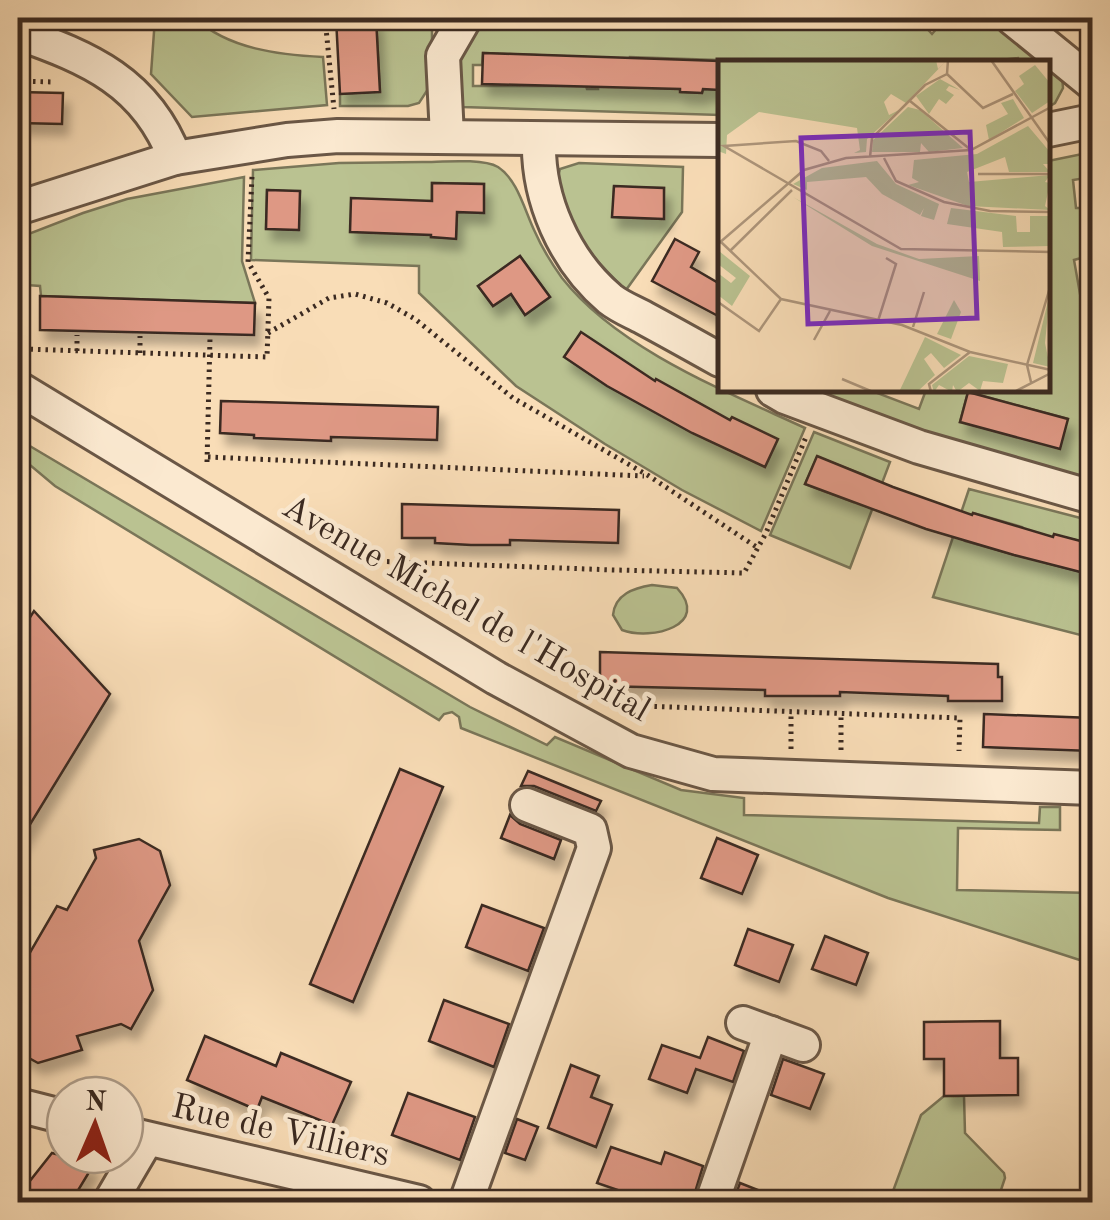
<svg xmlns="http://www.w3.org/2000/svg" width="1110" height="1220" font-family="'Old Standard TT',serif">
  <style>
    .green { fill: #bac291; stroke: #7a7659; stroke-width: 2.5; fill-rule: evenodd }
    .building { fill: #de9884; stroke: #3b2a21; stroke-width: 2.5; filter: url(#shadow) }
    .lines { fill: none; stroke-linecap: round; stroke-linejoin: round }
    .minor-casing { stroke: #6a5746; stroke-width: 38 }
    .path { stroke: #3b2a21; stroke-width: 5; stroke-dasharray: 2.5 5; stroke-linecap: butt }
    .minor { stroke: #fbe9d0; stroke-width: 32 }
    .labels { text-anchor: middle; stroke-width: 9; stroke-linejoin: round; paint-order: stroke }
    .street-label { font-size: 35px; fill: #3b2a21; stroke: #fbe9d0 }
    .inset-road { fill: none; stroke: #ad957b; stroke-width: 2.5 }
    .view { fill: #7b2cbf; fill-opacity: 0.15; stroke: #7b2cbf; stroke-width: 5 }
    .inset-edge { fill: none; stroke: #3b2a21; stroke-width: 5 }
  </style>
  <defs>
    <filter id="shadow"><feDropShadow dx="6" dy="11" stdDeviation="5" flood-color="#0004"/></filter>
  </defs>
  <rect width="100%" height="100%" fill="#f9ddb7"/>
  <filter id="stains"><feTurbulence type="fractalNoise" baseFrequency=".002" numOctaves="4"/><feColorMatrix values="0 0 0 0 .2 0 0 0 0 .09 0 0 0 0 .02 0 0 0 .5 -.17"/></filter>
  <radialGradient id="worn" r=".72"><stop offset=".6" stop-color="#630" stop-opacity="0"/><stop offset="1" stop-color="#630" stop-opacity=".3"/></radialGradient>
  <g class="green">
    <path d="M155,18H195C228,49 280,55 323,57L327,105L192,117L151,74Z"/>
    <path d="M376,18H432V83L419,103L408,106H340V94L380,91Z"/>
    <path d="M488,18H917L932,34L946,18H985L1001,30L1018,35L1057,69L1062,76L1063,88L1055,103L1048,107V62H1019L1018,58L983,62H811L780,60L779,62L630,57L629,87L680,89L681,92L702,93L703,89L720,90V115L463,107C453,89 455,50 467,32C473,25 480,21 488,18ZM483,53L586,57L587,68H598V89H587L586,86H473V65H482Z"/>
    <path d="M1092,152V177L1073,180L1076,208H1092V255L1074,260L1085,322L1092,324V483L931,437L811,390H877V393L919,409L926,390H1048V161ZM968,392L1068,419L960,422Z"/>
    <path d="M422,162C441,162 482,158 498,167C518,180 525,212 535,232C542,248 552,264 562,278C618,349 725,391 805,428L761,531L682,490L605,444L516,386L419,293V266L251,260L253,170L339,163ZM432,183L484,184L483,213L457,212L456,238L431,237ZM267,190L300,192L298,230L266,228ZM520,256L550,297L525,315L511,294L493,306L478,286Z"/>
    <path d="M579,163L683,167L682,212L626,290C599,265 546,209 560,169ZM614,187L664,188L663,219L613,217Z"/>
    <path d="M244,177L242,261L255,303L41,296L40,286L27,285L25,343H18V238L83,213L127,199Z"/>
    <path d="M814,432L890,462L850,568L770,535ZM817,457L864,475L853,502L805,484Z"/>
    <path d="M18,439L470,707L547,745L555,737L681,790L744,798V815L1039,823L1040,807H1060V830L958,828L957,890L1092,893V964L888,898L461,728L459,717L452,712L444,714L439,720L55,486L18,455Z"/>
    <path d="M969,489L1092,521V544L1054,535L1047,563L1092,575V638L933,597ZM973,513L1022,527L1015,555L965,541Z"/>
    <path d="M652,585L677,588C711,625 652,641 622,630L613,615C615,594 634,588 652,585Z"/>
    <path d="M944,1096H964L965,1133L1004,1173L1005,1178L997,1202H889L921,1115Z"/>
  </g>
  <g class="building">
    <path d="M336,18H376L380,92L340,94Z"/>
    <path d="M483,53L720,61V90L703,89L702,93L680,92V89L482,84Z"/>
    <path d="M18,92L63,93L62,124L18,123Z"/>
    <path d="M432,183L484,184V213L457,212L456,239L431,237V235L350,232L351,198L432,201Z"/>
    <path d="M614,186L664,188V219L612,217Z"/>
    <path d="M267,190L300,191L299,230L266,229Z"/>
    <path d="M675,239L699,252L691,267L720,284V317L652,281Z"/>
    <path d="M520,256L550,297L525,315L511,294L493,306L478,286Z"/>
    <path d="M40,296L255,303L254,335L40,330Z"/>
    <path d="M581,332L655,381L656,379L730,420L732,417L778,439L765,467L692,433L607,386L564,357Z"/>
    <path d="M968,392L1068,419L1060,449L960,422Z"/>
    <path d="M221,401L438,407L437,440L331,437V441L254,438V435L220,433Z"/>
    <path d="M817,456L893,487L972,515L973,513L1053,537L1054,534L1092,544V575L1014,555L926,529L805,484Z"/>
    <path d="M402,504L619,510L618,543L510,540V545H471L435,543V538H402Z"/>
    <path d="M34,611L110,694L18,844V636Z"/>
    <path d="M600,652L998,664V677H1002V701H948V696L840,692V696H765V690L600,686Z"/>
    <path d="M984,714L1092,718V751L983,747Z"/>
    <path d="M400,769L443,787L353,1002L310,984Z"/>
    <path d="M528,771L601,801L596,811L534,786H521Z"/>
    <path d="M510,815L520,824L561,840L554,859L501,838Z"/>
    <path d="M717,838L758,855L742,894L701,878Z"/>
    <path d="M139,839L160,851L170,885L139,941L153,990L131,1029L121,1024L77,1036L82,1050L38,1063L18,1052V973L57,906L67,910L96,858L94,850Z"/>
    <path d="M482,905L544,928L528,971L466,947Z"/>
    <path d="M748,929L793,945L779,982L735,965Z"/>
    <path d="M825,936L868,953L856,985L812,969Z"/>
    <path d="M444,1000L509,1024L494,1067L429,1041Z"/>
    <path d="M1000,1021V1058H1018V1095L944,1096V1059H924V1022Z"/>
    <path d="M205,1036L276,1066L281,1053L351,1082L332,1125L262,1097L257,1110L187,1080Z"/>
    <path d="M708,1037L744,1051L733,1082L696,1069L687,1093L649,1079L662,1045L700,1058Z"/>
    <path d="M783,1059L824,1074L810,1109L771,1095Z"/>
    <path d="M571,1065L599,1076L591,1097L612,1105L596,1147L548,1128Z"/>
    <path d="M408,1093L475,1117L460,1160L392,1135Z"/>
    <path d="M517,1119L538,1127L525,1160L505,1153Z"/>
    <path d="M611,1147L661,1164L665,1152L703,1166L692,1202L650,1191L647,1200L597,1183Z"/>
    <path d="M52,1153L94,1164L71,1202H18V1196Z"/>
    <path d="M740,1183L786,1201L785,1202H733Z"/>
  </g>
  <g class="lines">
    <g class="minor-casing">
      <g id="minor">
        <path d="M1012,18L1092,83"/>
        <path d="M18,33C89,58 146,82 175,158"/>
        <path d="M1048,130L1092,121"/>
        <path d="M447,136L443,56L465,18"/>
        <path d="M539,139C537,198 564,260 610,299C620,307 633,312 644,318C670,332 695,346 720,360"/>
        <path d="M18,208L175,158L287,140L338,136L720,140"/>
        <path d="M18,388L496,678L631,751L713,774L1092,788"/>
        <path d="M773,390L785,397L919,447L1092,497"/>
        <path d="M743,1023L803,1045"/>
        <path d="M18,1105L65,1117"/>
        <path d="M125,1133L419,1202"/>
        <path d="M110,1202L147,1139"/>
        <path d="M466,1202L594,848L590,830L527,805"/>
        <path d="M712,1202L771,1033"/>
      </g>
    </g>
    <g class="path">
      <path d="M325,18L334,109"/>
      <path d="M18,81L54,82"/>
      <path d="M268,333L329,298L355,294L387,303L415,319L513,398L649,476L758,548"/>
      <path d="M23,349L267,357L269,298L248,262L252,176"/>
      <path d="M77,351V335"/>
      <path d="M140,353V336"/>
      <path d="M208,457L644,476"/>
      <path d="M207,462L210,338"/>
      <path d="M372,561L614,570L744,573L766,533L806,437"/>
      <path d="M617,705L960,718L959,751"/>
      <path d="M791,749V712"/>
      <path d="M841,750V713"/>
    </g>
    <use href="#minor" class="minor"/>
  </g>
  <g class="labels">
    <g class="street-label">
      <text transform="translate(467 607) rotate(30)" y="12">Avenue Michel de l'Hospital</text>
      <text transform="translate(281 1129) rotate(13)" y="12">Rue de Villiers</text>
    </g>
  </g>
  <g transform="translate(718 60)">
    <rect width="332" height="332" fill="#f9ddb7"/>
    <path d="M0,0H218L220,9L229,0L188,43L173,34L166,42L171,55L181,50L149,79L148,92L136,93L142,90L139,68L41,52L9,75L8,94L0,91ZM317,5L332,23V41L314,53L297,31L306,24L301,16ZM222,19L242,30L231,26L228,30L236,35L228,44L221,39L211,54L198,36ZM295,39L306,58L271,80L268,65L290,54L283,43ZM190,47L202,50L245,88L211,92L203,83L202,92H154L155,80ZM310,66L332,92V104H325L332,112H291L287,97L249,112L251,122L332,115L327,122L332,123L327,146L332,150L250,146L190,125L201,122L194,118L196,100L259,94ZM159,101L178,124L221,144L216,160L203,156L206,148L202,155L164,134L148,117L89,122V130L75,124L104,108ZM75,137L159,184L201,199L261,196L262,221L154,186ZM233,148L298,156L299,172H312V156H332V186L285,187L284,172L229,164ZM1,191L32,216L14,246L0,235V213L13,223L18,218L0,204ZM332,233L327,283L332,307L315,303ZM236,240L243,252L233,279L219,274ZM207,277L243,295L226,308L213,293L206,299L217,315L199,332H181ZM251,296L290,304L285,323L265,321L262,331L251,323L239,332L235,325L234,332L221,325L216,332L214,325Z" fill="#bac291"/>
    <path class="inset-road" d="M273,0L333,85M229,14L265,48L295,34M192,41L253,90M152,97L154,78L207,25L229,14L230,0M166,98L178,121L226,142L272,151L333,152M111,101L103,91L78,81L6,86L183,189L333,192M260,114H333M3,182L63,239L184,265L252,292L333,310M0,184L86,110L128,98L253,90L333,47M12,191L74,130M0,242L41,271L63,239M160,261L178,204L168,198M195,267L206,232M96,280L112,251M124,319L155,332M313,322L309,305L333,224M213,332L211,324L252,292M296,332L333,313"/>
    <path class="view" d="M252,72L259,258L90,264L83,78Z"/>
    <rect width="332" height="332" class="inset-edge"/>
  </g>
  <rect width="1110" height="1220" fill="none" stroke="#f9ddb7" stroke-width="60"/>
  <rect x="20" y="20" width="1070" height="1180" fill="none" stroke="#3b2a21" stroke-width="5"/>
  <rect x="30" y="30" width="1050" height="1160" fill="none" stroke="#3b2a21" stroke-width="2.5"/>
  <g transform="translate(95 1125) rotate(2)"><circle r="48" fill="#fbe9d0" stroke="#ae9d8a" stroke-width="2.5"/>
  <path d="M0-8L18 38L0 25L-18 38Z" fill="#8f2418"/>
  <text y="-15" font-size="28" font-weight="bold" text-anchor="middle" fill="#3b2a21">N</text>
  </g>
  <rect width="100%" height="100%" filter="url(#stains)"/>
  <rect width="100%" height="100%" fill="url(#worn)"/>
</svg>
